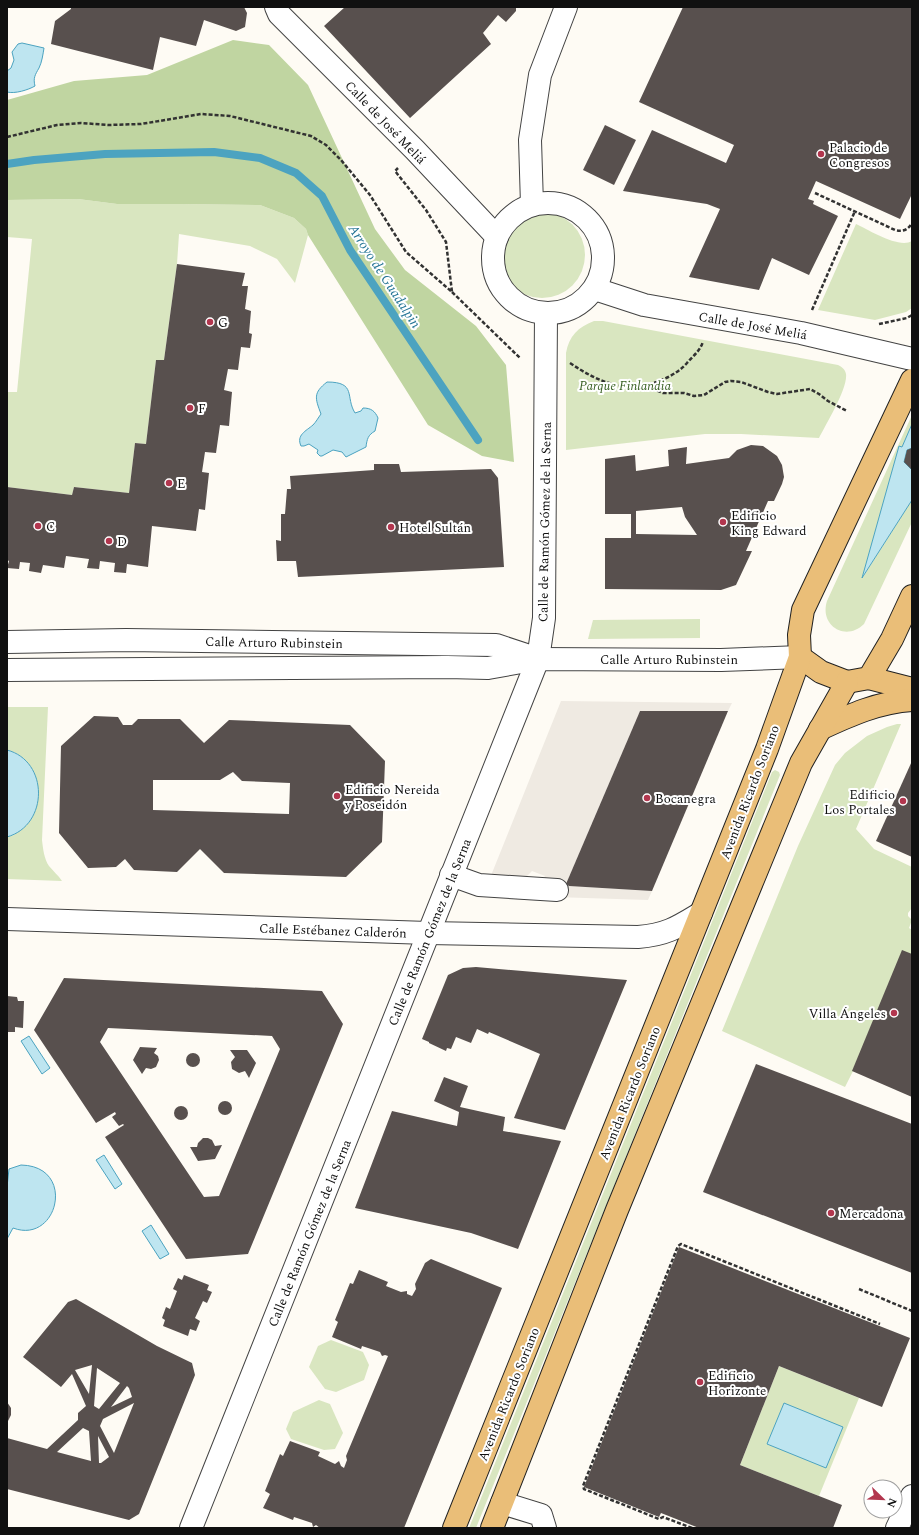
<svg xmlns="http://www.w3.org/2000/svg" width="919" height="1535" font-family="Spectral,serif">
  <style>
    .green { fill: #d9e6c0 }
    .forest { fill: #c0d5a1 }
    .plaza { fill: #efeae2 }
    .water { fill: #bee5f0; stroke: #4ca3c0 }
    .lines { fill: none; stroke-linecap: round; stroke-linejoin: round }
    .stream { stroke: #4ca3c0; stroke-width: 8 }
    .building { fill: #58504e; fill-rule: evenodd }
    .minor-casing { stroke: #434343; stroke-width: 24 }
    .major-casing { stroke: #212121; stroke-width: 24 }
    .path { stroke: #323232; stroke-width: 2.5; stroke-dasharray: 4 2; stroke-linecap: butt }
    .minor { stroke: #fff; stroke-width: 22 }
    .major { stroke: #eabe78; stroke-width: 22 }
    .poi-dot { fill: #b2364e; stroke: #fff; stroke-width: 1.5 }
    .labels { text-anchor: middle; stroke-width: 4; stroke-linejoin: round; paint-order: stroke }
    .street-label { font-size: 13px; fill: #101010; stroke: #fff }
    .poi-label { font-size: 13px; fill: #101010; stroke: #fff; text-anchor: start }
    .park-label { font-size: 13px; font-style: italic; fill: #3b6226; stroke: #fff }
    .water-label { font-size: 14px; font-style: italic; fill: #257596; stroke: #fff }
  </style>
  <rect width="100%" height="100%" fill="#fefbf4"/>
  <g class="green">
    <path d="M78,199L117,204H182L260,205L294,218L306,229L308,235L295,283L277,259L250,246L179,234L177,264L164,360H156L146,444L135,443L129,493L74,487L72,495L7,487V392H17L32,239L7,237V200Z"/>
    <circle cx="542" cy="255" r="43"/>
    <path d="M856,224C869,230 899,249 912,241V308L906,312L875,320L818,310Z"/>
    <path d="M594,321H603L838,365C842,367 845,369 846,374C848,388 826,424 819,438L741,434H705L566,450V353C569,336 578,327 594,321Z"/>
    <path d="M912,415V424L902,447L899,446L863,577L912,500V522L864,624C846,642 819,626 827,601Z"/>
    <path d="M700,619V638L588,639L593,620Z"/>
    <path d="M7,707H48L42,840C43,848 44,859 49,866C53,871 58,875 62,881L7,879V837L14,835L36,778C29,764 22,754 7,750Z"/>
    <path d="M897,724H901L856,829L874,849L912,867V908L908,913V916L912,920L909,928L912,930V954L845,1087L722,1031L798,846L835,765L845,753L867,736L887,727Z"/>
    <path d="M775,770L779,772L780,775L476,1528H469L772,772Z"/>
    <path d="M331,1340L363,1352L369,1365L364,1380L336,1392L325,1389L309,1367L318,1346Z"/>
    <path d="M779,1366L859,1398L819,1496L740,1465Z"/>
    <path d="M319,1400L330,1404L343,1433L335,1449L324,1450L291,1439L286,1429L293,1412Z"/>
  </g>
  <path class="forest" d="M233,40L269,45L308,85L375,229L405,270L476,326L506,365L514,462L482,456L428,425L308,235L306,229L294,218L260,205L182,204H117L78,199L7,200V100L74,81L147,75Z"/>
  <path class="plaza" d="M561,701L732,703L728,711H640L566,884L569,886L652,891L648,900L554,897L543,879L545,876L532,871L525,878H490Z"/>
  <g class="water">
    <path d="M22,43L44,48C43,54 42,62 39,68C35,75 33,78 35,86C28,90 15,94 7,92V71L11,68L14,60L12,52L18,44Z"/>
    <path d="M327,382C357,382 345,397 355,413L361,411L363,408C371,408 375,411 378,418L375,431C368,435 367,439 366,447L346,457L342,452L333,450L322,456H320L317,453L318,450L309,444L304,446H301C296,435 306,431 313,425C316,422 318,418 321,414C315,398 313,393 327,382Z"/>
    <path d="M912,424V448L907,450L904,462L912,470V500L862,578L899,446L902,447Z"/>
    <path d="M7,750C49,761 49,825 7,837Z"/>
    <path d="M29,1036L50,1068L42,1074L21,1041Z"/>
    <path d="M104,1155L122,1184L115,1189L96,1160Z"/>
    <path d="M21,1165C77,1166 58,1245 13,1228L7,1239V1187L9,1169Z"/>
    <path d="M151,1225L169,1254L160,1259L142,1231Z"/>
    <path d="M784,1403L843,1427L826,1468L767,1444Z"/>
  </g>
  <g class="lines">
    <path class="stream" d="M7,164L34,160L105,154L214,152L260,158L296,173L322,196L350,250L478,440"/>
  </g>
  <g class="building">
    <path d="M71,7H244L247,13L245,27L236,31L204,20L196,46L160,37L153,70L51,44L55,21L71,9Z"/>
    <path d="M345,7H516V11L506,22L498,15L483,33L491,44L410,118L324,26Z"/>
    <path d="M683,7H912V194L900,219L816,181L808,199L814,201L813,204L838,216L809,275L772,258L759,290L689,277L720,209L707,204L623,191L652,130L726,163L734,145L639,102Z"/>
    <path d="M605,125L636,140L614,185L583,170Z"/>
    <path d="M177,264L245,273L242,286H248L245,309L251,311L249,333L252,334L250,348L241,347L238,370L228,369L224,390L232,392L229,426L220,425L216,453L205,452L202,472L209,473L205,510L199,509L196,531L152,526L148,567L127,564L126,573L114,572L115,563L100,561L99,569L87,568L89,559L66,556L64,568L43,565L41,573L29,571L30,563L20,562L19,569L7,568L9,561L7,560V487L72,495L74,487L129,493L135,443L146,444L156,360H164Z"/>
    <path d="M751,445L763,446L777,456L782,465L784,477L782,484L774,501H768L746,551H752L736,585L721,590L605,589V538H631V514H605V459L635,455L636,471L669,466L668,450L687,447L686,464L729,458L737,450ZM682,507L685,517L697,535L636,534V511Z"/>
    <path d="M912,448V470L904,462L907,450Z"/>
    <path d="M374,464H399L401,472L491,469L498,478L504,567L298,577L296,561H277L276,540L281,541V514H285L287,489H291L290,476L374,470Z"/>
    <path d="M640,711H728L652,891L569,886L566,884Z"/>
    <path d="M94,716L118,717L123,725H132L138,719H180L204,743L229,720L350,725L385,761L382,842L346,877L224,873L200,849L177,872L134,870L125,859L116,867L88,868L59,833L61,746ZM233,772L242,781L290,783L289,814L153,810V780H220Z"/>
    <path d="M912,761V857L876,841Z"/>
    <path d="M902,950L912,954V1097L852,1071Z"/>
    <path d="M476,967L627,980L565,1130L514,1118L540,1054L489,1032L488,1034L477,1029L471,1043L456,1037L451,1049L447,1048L446,1051L429,1043V1042L422,1039L448,975L463,968Z"/>
    <path d="M64,978L322,991L343,1024L248,1254L186,1259L105,1137L124,1125L123,1124L119,1126L112,1117L116,1114L115,1112L96,1123L34,1030ZM108,1028L272,1036L280,1049L219,1196L204,1197L100,1042Z"/>
    <path d="M7,996L17,997L18,1001H24L23,1028L15,1027V1032H7Z"/>
    <path d="M140,1047L157,1048L154,1053L158,1056L159,1060L156,1067L151,1069L146,1068L142,1074L133,1060Z"/>
    <path d="M230,1050H247L256,1063L249,1078L245,1071L239,1073L232,1069L231,1062L235,1057Z"/>
    <circle cx="193" cy="1060" r="7"/>
    <path d="M756,1064L912,1124V1273L703,1192Z"/>
    <path d="M444,1077L468,1086L460,1107L505,1117L503,1131L561,1141L518,1249L471,1233L355,1208L392,1111L457,1126L459,1112L434,1101Z"/>
    <circle cx="225" cy="1108" r="7"/>
    <circle cx="181" cy="1113" r="7"/>
    <path d="M203,1138H208L212,1140L215,1146L222,1145L215,1159L198,1161L190,1147H197L198,1143Z"/>
    <path d="M679,1247L910,1338L882,1407L779,1366L740,1465L842,1505L833,1528H699L661,1513L659,1517L584,1487Z"/>
    <path d="M431,1259L502,1288L404,1528H320L316,1525L313,1527L312,1523L294,1517L293,1520L263,1508L270,1494L265,1491L280,1454L283,1456L290,1441L320,1452L318,1456L335,1464L339,1461L341,1466L344,1468L347,1460L346,1456L388,1356L385,1355L382,1356L380,1352L362,1346L361,1349L332,1337L338,1322L335,1320L350,1283L353,1284L359,1270L388,1282L386,1286L401,1292L407,1291V1294L412,1296L416,1289L415,1284L425,1263Z"/>
    <path d="M184,1275L209,1285L207,1290L212,1292L207,1303L203,1301L195,1318L200,1321L196,1331L190,1329L188,1336L163,1326L165,1320L162,1318L166,1307L170,1309L177,1291L173,1289L178,1278L182,1280Z"/>
    <path d="M76,1299L157,1346L192,1363L195,1375L139,1514L129,1520L7,1489V1438L47,1449L78,1420V1413L86,1406L72,1374L61,1387L23,1357L68,1302ZM92,1365L89,1394L75,1370ZM97,1368L120,1383L99,1409L94,1406ZM127,1386L129,1388L132,1397L111,1407ZM134,1403L114,1453L100,1426L103,1419ZM83,1428L89,1431L91,1461L57,1452ZM98,1436L109,1457L101,1463H99Z"/>
    <path d="M7,1402L11,1408V1415L7,1423Z"/>
  </g>
  <g class="lines">
    <g class="minor-casing">
      <g id="minor">
        <path d="M276,7L279,14L415,150L497,237"/>
        <circle cx="548" cy="258" r="55"/>
        <path d="M532,205L530,140L540,75L566,7"/>
        <path d="M595,289L644,305L801,333L912,359"/>
        <path d="M7,642L126,640L496,645L535,658"/>
        <path d="M7,670L447,667L488,668L538,659L721,660L800,657"/>
        <path d="M451,875L479,885L557,890"/>
        <path d="M7,919L428,933L638,937C666,935 678,927 701,913"/>
        <path d="M502,1503L541,1515L545,1528"/>
        <path d="M191,1528L538,659L544,618L546,313"/>
        <path d="M897,1528L912,1496"/>
      </g>
    </g>
    <g class="major-casing">
      <g id="major">
        <path d="M800,657L821,672L847,682"/>
        <path d="M869,678L912,689"/>
        <path d="M847,682L869,678L892,639L912,596"/>
        <path d="M820,729C850,715 879,702 912,700"/>
        <path d="M454,1528L767,749L800,657L799,635L803,610L912,380"/>
        <path d="M492,1528L617,1210L801,763L847,682"/>
      </g>
    </g>
    <g class="path">
      <path d="M7,137L57,125L81,123L109,125L141,124L201,114L230,116L311,136L326,145L341,160L370,195L406,252L452,292L446,242L426,210L395,171L398,168"/>
      <path d="M815,193L895,230C903,232 908,230 912,223"/>
      <path d="M452,292L520,358"/>
      <path d="M812,310L855,211"/>
      <path d="M879,324L907,318L912,315"/>
      <path d="M570,363C598,382 625,394 659,381C669,377 679,372 687,363C693,356 701,350 703,341"/>
      <path d="M646,386L663,393H684L694,396L704,395L725,382L731,381L741,382L768,392L777,394L810,389L819,394L828,401L847,411"/>
      <path d="M859,1289L912,1311"/>
      <path d="M692,1528L663,1517L659,1519L584,1489L583,1486L678,1246L681,1244L880,1324"/>
    </g>
    <use href="#minor" class="minor"/>
    <use href="#major" class="major"/>
  </g>
  <g class="poi-dot">
    <circle cx="821" cy="154" r="4"/>
    <circle cx="210" cy="322" r="4"/>
    <circle cx="190" cy="408" r="4"/>
    <circle cx="169" cy="483" r="4"/>
    <circle cx="723" cy="522" r="4"/>
    <circle cx="38" cy="526" r="4"/>
    <circle cx="391" cy="527" r="4"/>
    <circle cx="109" cy="541" r="4"/>
    <circle cx="337" cy="796" r="4"/>
    <circle cx="647" cy="798" r="4"/>
    <circle cx="903" cy="801" r="4"/>
    <circle cx="894" cy="1013" r="4"/>
    <circle cx="831" cy="1213" r="4"/>
    <circle cx="700" cy="1382" r="4"/>
  </g>
  <g class="labels">
    <g class="street-label">
      <text transform="translate(386 122) rotate(46)" y="5">Calle de José Meliá</text>
      <text transform="translate(753 325) rotate(10)" y="5">Calle de José Meliá</text>
      <text transform="translate(544 522) rotate(-89)" y="5">Calle de Ramón Gómez de la Serna</text>
      <text transform="translate(274 642) rotate(1)" y="5">Calle Arturo Rubinstein</text>
      <text x="669" y="664">Calle Arturo Rubinstein</text>
      <text transform="translate(749 792) rotate(-69)" y="5">Avenida Ricardo Soriano</text>
      <text transform="translate(333 930) rotate(2)" y="5">Calle Estébanez Calderón</text>
      <text transform="translate(429 932) rotate(-68)" y="5">Calle de Ramón Gómez de la Serna</text>
      <text transform="translate(629 1093) rotate(-68)" y="5">Avenida Ricardo Soriano</text>
      <text transform="translate(309 1233) rotate(-68)" y="5">Calle de Ramón Gómez de la Serna</text>
      <text transform="translate(508 1394) rotate(-68)" y="5">Avenida Ricardo Soriano</text>
    </g>
    <g class="poi-label">
      <text x="829" y="152">Palacio de<tspan x="829" dy="15">Congresos</tspan></text>
      <text x="218" y="327">G</text>
      <text x="198" y="413">F</text>
      <text x="177" y="488">E</text>
      <text x="731" y="520">Edificio<tspan x="731" dy="15">King Edward</tspan></text>
      <text x="46" y="531">C</text>
      <text x="399" y="532">Hotel Sultán</text>
      <text x="117" y="546">D</text>
      <text x="345" y="794">Edificio Nereida<tspan x="345" dy="15">y Poseidón</tspan></text>
      <text x="895" y="799" text-anchor="end">Edificio<tspan x="895" dy="15">Los Portales</tspan></text>
      <text x="655" y="803">Bocanegra</text>
      <text x="886" y="1018" text-anchor="end">Villa Ángeles</text>
      <text x="839" y="1218">Mercadona</text>
      <text x="708" y="1380">Edificio<tspan x="708" dy="15">Horizonte</tspan></text>
    </g>
    <g class="park-label">
      <text x="625" y="390">Parque Finlandia</text>
    </g>
    <g class="water-label">
      <text transform="translate(385 276) rotate(57)" y="5">Arroyo de Guadalpin</text>
    </g>
  </g>
  <rect width="919" height="1535" fill="none" stroke="#101010" stroke-width="16"/>
  <g transform="translate(883 1499) rotate(113)"><circle r="19" fill="#ffffff" stroke="#9f9f9f"/>
  <path d="M0-3L7 15L0 10L-7 15Z" fill="#b2364e"/>
  <text y="-6" font-size="11" font-weight="bold" text-anchor="middle" fill="#101010">N</text>
  </g>
</svg>
